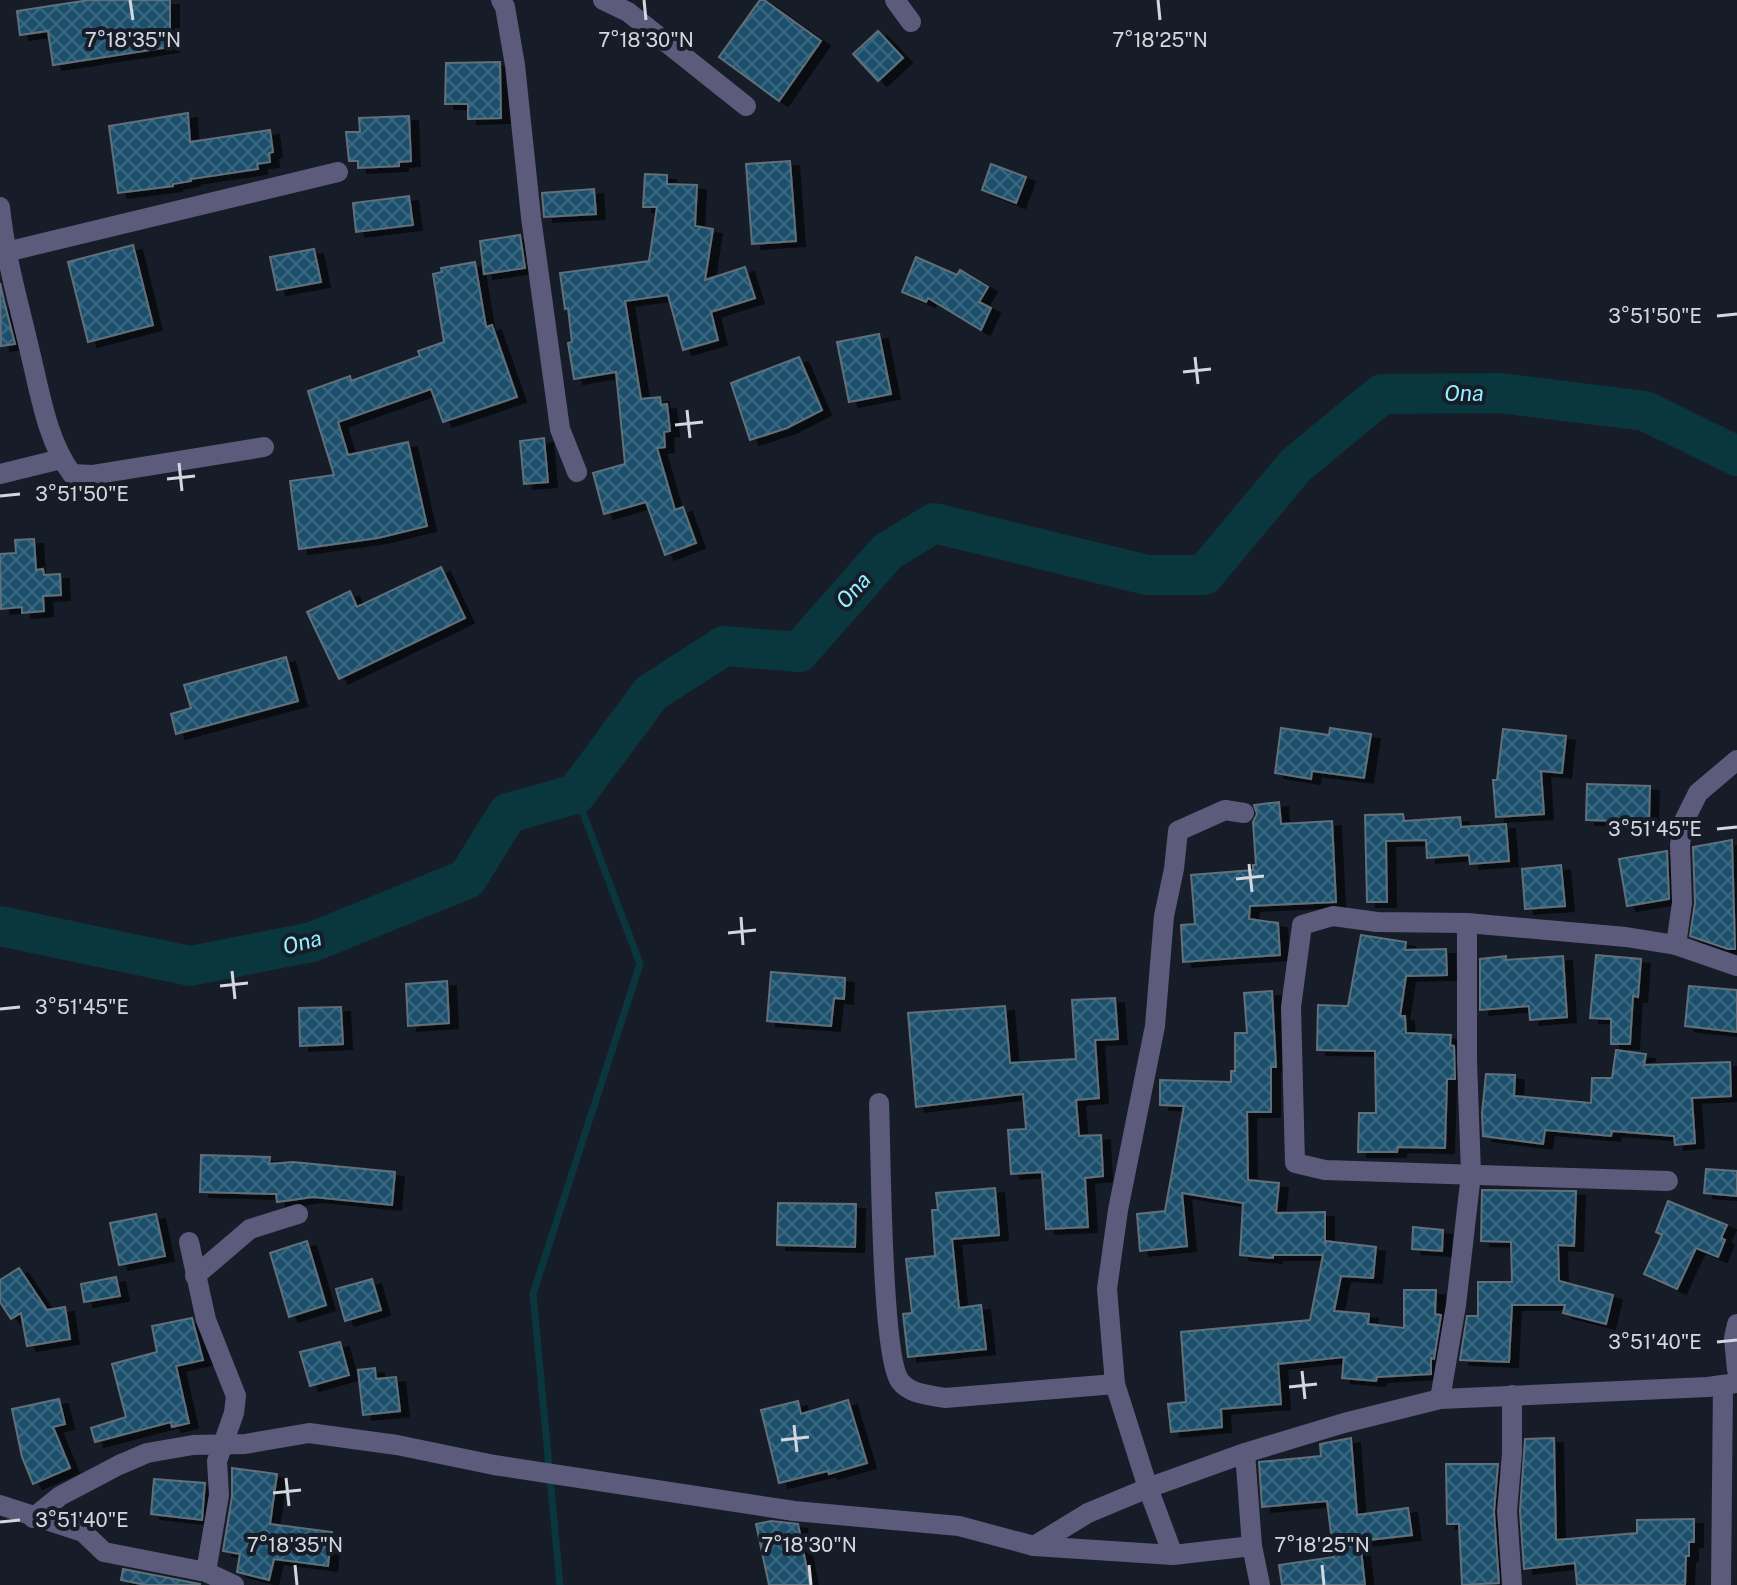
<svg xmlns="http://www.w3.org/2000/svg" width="1737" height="1585" font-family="'Public Sans',sans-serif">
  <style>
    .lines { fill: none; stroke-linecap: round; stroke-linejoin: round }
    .stream { stroke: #0a363d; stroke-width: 7 }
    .river { stroke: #0a363d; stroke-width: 40 }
    .building { fill: url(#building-cross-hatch); stroke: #61707a; stroke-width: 2; filter: url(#shadow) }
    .minor { stroke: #5d5b7c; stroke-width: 20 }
    .ticks { fill: none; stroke: #d3d7df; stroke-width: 3 }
    .labels { text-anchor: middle; stroke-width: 8; stroke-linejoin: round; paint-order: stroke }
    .water-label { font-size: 22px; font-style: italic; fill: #94efff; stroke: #171d28 }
    .ticks-label { font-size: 20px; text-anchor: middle; fill: #d3d7df; stroke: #171d28; stroke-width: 8; stroke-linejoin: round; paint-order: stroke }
  </style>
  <defs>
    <pattern id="building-cross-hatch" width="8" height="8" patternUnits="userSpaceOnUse" patternTransform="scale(2)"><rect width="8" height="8" fill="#1d506c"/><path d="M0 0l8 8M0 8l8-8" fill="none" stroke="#3d6881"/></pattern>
    <filter id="shadow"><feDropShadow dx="9" dy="5" stdDeviation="0" flood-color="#0009"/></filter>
  </defs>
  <rect width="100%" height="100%" fill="#171d28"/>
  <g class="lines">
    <path class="stream" d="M560,1585L533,1294L640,964L576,794"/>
    <path class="river" d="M0,926L190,966L312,942L467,879L508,813L576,794L651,693L724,646L799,652L887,552L934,523L1147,575H1204L1296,465L1382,394L1500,393L1645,411L1737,456"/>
  </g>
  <g class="building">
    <path d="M89,0H170V47L53,65L48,31L20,35L17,11Z"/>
    <path d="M760,0H764L821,41L779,101L719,57Z"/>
    <path d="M878,31L903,58L878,81L853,54Z"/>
    <path d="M500,62L501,118L468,119V104H445L446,63Z"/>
    <path d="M188,113L190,142L270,130L273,152L269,153L270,162L257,164L258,169L191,179V181L173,184V186L118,193L109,126Z"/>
    <path d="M409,116L411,161L399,162V166L358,168V161H349L346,132H360L359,118Z"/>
    <path d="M790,161L796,241L752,244L746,164Z"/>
    <path d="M991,164L1026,177L1016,203L982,190Z"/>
    <path d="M645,174L667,175V184L697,185L695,226L713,229L705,280L745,267L755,298L711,312L718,340L683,350L668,295L625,301L641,399L660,397L661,405L667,404L670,431L664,432L665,447L657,448L675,510L683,507L696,543L665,555L646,502L604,514L593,473L625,464L616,372L574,379L568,343L572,342L568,308L565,309L560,273L649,261L657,207H643Z"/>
    <path d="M594,189L596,214L544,217L542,193Z"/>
    <path d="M409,196L413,225L356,232L353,203Z"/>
    <path d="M520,235L525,268L484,274L480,241Z"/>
    <path d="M133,245L153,325L88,342L68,262Z"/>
    <path d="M314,249L321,282L277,290L270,257Z"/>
    <path d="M916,257L957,275L960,270L988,287L979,302L991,308L981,330L928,298L926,302L902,292Z"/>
    <path d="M475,262L486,327L492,325L517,397L443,422L431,389L338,422L348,455L408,442L427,526L378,538L299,549L290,481L334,475L308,391L350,376L351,381L420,356L418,351L444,342L433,274L442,272L441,268Z"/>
    <path d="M0,283L4,301L15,344L1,346Z"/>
    <path d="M879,334L891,394L849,402L837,342Z"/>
    <path d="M799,357L822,410L787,428L750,440L731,383Z"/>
    <path d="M544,438L548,482L524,484L520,441Z"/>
    <path d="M34,539L36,570L43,569L44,575L60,574L61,595L43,596L44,611L22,613V607L1,609L0,554L16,553L15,540Z"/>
    <path d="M441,567L465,618L339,679L307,612L350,591L357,607Z"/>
    <path d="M286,657L298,701L176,734L171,714L191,708L184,685Z"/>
    <path d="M1281,728L1329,735L1330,728L1371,734L1364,778L1312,771L1311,779L1275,773Z"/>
    <path d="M1503,729L1566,736L1562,773L1541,771L1544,814L1496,817L1493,780H1497Z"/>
    <path d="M1587,784L1650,786L1649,822L1586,820Z"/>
    <path d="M1279,802L1281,824L1332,821L1336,902L1250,906L1249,919L1278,923L1280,955L1183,962L1181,925L1195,924L1191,875L1253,870V865H1256L1253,822L1257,814L1254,805Z"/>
    <path d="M1403,814L1404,821L1460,817L1461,827L1506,824L1509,861L1470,864L1469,855L1427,858L1426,840L1386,841L1387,902H1367L1365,815Z"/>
    <path d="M1732,840L1735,949H1728L1690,936L1695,903L1693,847Z"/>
    <path d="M1667,851L1669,899L1627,906L1619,859Z"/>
    <path d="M1561,865L1565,906L1525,909L1522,869Z"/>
    <path d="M1361,935L1406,942L1405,950L1446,949L1447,975L1406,976L1400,1016H1405L1406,1033L1451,1035L1450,1045L1454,1046L1455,1079H1447L1445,1148L1398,1147L1397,1152H1358L1359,1113H1376L1375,1051L1317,1050L1318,1005L1348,1006Z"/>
    <path d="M1596,955L1641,959L1638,997L1633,996L1630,1044H1611V1019L1590,1018Z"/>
    <path d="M1506,956V960L1563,956L1567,1017L1530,1020L1529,1006L1480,1010V959Z"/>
    <path d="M771,972L845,978L844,999L834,998L831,1026L767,1021Z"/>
    <path d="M447,981L449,1023L408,1026L406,984Z"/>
    <path d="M1689,986L1737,990V1032L1685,1026Z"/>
    <path d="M1272,991L1276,1067H1271V1112H1247L1248,1180L1279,1183L1276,1213L1325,1212V1245L1326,1241L1376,1247L1373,1278L1341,1276L1334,1311L1369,1314L1368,1324L1404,1328V1290H1436L1435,1314L1441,1315L1434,1359L1431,1358V1374L1377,1377L1376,1381L1342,1378L1344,1357L1278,1364L1281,1404L1221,1409L1222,1427L1171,1432L1168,1404L1186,1402L1181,1332L1310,1320L1323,1255H1273V1258L1240,1255L1243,1203L1182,1193L1187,1246L1140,1251L1137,1214L1165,1211L1184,1106L1160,1105V1080L1231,1082V1071H1235V1033H1247L1244,993Z"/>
    <path d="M1115,998L1118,1039L1095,1040L1099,1098L1076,1100L1079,1136L1101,1135L1103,1176L1085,1178L1088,1227L1046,1229L1042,1172L1011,1174L1008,1130L1026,1129L1023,1094L916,1107L908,1013L1005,1006L1010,1063L1076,1059L1072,1000Z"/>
    <path d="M341,1007L343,1044L300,1046L299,1008Z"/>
    <path d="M1616,1050L1646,1054L1644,1065L1730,1062L1731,1096L1692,1098L1695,1143L1675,1145L1674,1136L1612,1131L1611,1136L1545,1130L1543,1144L1483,1136L1482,1113L1486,1074L1515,1075L1514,1096L1591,1103L1592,1078H1612Z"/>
    <path d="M201,1155L270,1157L269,1164L293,1162L395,1172L392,1205L313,1197L277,1202L276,1194L200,1192Z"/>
    <path d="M1706,1169L1737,1171V1196L1704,1193Z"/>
    <path d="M995,1188L999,1235L952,1239L959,1308L981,1305L986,1349L908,1357L903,1314L912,1313L906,1259L935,1256L932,1210H938L936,1193Z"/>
    <path d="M1482,1190L1576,1191L1574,1246L1558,1245L1559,1281L1613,1295L1606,1324L1563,1313L1565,1305H1512L1509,1362L1460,1360L1467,1316H1478V1282H1512L1511,1242L1481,1241Z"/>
    <path d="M1668,1201L1727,1225L1721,1238L1725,1240L1718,1257L1696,1248L1677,1289L1644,1274L1662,1235L1656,1232Z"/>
    <path d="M778,1203L856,1204L855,1247L777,1245Z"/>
    <path d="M156,1214L165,1256L119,1265L110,1223Z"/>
    <path d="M1413,1227L1443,1230L1442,1251L1412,1249Z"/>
    <path d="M307,1241L326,1305L289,1317L270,1253Z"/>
    <path d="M19,1268L47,1310L65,1307L70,1339L27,1346L21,1313L11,1319L0,1302V1280Z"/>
    <path d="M116,1277L120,1296L84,1302L81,1284Z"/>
    <path d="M372,1279L381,1310L345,1321L336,1289Z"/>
    <path d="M192,1318L203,1360L176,1366L189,1423L172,1427L171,1422L95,1442L91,1428L126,1417L112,1364L157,1352L152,1326Z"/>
    <path d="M340,1342L349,1375L310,1386L300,1352Z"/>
    <path d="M375,1368L376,1379L396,1377L400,1411L363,1415L358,1370Z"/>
    <path d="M59,1399L65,1424L53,1427L70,1468L33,1484L22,1457L12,1409Z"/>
    <path d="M848,1400L867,1463L829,1474L828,1471L779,1483L761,1410L798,1401L801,1414Z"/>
    <path d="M1351,1438L1357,1515L1408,1508L1412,1535L1360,1541L1365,1585H1282L1279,1565L1334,1557L1327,1501L1262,1507L1259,1462L1321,1456L1320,1444Z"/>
    <path d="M1554,1438L1556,1540L1637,1533V1520L1694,1519V1542H1689V1556H1686L1685,1585H1577L1575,1563L1524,1569L1520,1511L1525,1439Z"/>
    <path d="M1446,1464H1498L1494,1512L1499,1583L1462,1585L1459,1524H1447Z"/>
    <path d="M232,1468L277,1474L270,1524L332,1532L328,1566L274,1559L269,1580L237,1572L240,1554L223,1551L232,1497Z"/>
    <path d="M154,1479L205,1483L202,1520L151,1514Z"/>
    <path d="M771,1521L798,1524L810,1585H769L756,1524Z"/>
    <path d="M123,1569L200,1584V1585H146L121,1580Z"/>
  </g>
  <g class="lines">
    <g class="minor">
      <path d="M501,0L505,7L515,65L531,217L560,429L577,472"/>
      <path d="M603,0L628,12L746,106"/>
      <path d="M895,0L911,22"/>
      <path d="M0,207C5,257 19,304 30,352C40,392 47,441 72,474L92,475L264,447"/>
      <path d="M6,252L338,172"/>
      <path d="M0,474L61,459"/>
      <path d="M1676,945L1682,903L1680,845L1683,823L1698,793L1737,760"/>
      <path d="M879,1103C881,1147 881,1356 900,1381C909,1394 930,1395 945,1398L1115,1384"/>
      <path d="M1668,1181L1325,1170L1295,1163L1291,1007L1302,925L1333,916L1377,922L1467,923L1626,937L1676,945L1737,966"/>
      <path d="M189,1242L206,1320L236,1396L234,1413L217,1461L219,1495L206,1572"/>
      <path d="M195,1276L250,1229L298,1214"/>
      <path d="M1737,1324L1734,1338L1737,1370"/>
      <path d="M1512,1395V1453L1507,1511L1512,1585"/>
      <path d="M1440,1399L1456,1305L1471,1174L1467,1060V923"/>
      <path d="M1245,1453L1252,1546L1260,1585"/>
      <path d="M0,1505L83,1532L104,1552L206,1572L234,1585"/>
      <path d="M33,1518L60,1496L119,1465L147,1453L193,1445L245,1444L309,1433L397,1445L494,1465L794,1511L959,1526L1034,1546L1173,1555L1252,1546"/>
      <path d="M1034,1546L1088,1513L1148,1488L1245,1453L1344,1423L1440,1399L1708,1387L1737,1383"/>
      <path d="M1173,1555L1148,1488L1115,1384L1107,1289L1118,1210L1155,1026L1164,916L1174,869L1178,831L1225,810L1244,813"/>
      <path d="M1721,1585L1723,1385"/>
    </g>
  </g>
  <path class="ticks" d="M130,0L133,20M644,0L646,20M1158,0L1160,20M1717,316L1737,314M1195,357L1198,384M1183,372L1211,369M687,410L690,438M675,425L703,422M179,463L182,491M167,479L195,476M0,496L20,494M1717,829L1737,827M1249,864L1252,892M1236,879L1264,876M741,917L743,945M728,933L756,930M232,971L235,999M220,986L248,983M0,1009L20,1007M1717,1342L1737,1340M1302,1371L1305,1399M1289,1387L1317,1384M794,1425L797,1452M781,1440L809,1437M286,1478L289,1506M273,1493L301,1490M0,1522L20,1520M295,1565L297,1585M809,1565L811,1585M1322,1565L1324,1585"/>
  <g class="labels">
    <g class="water-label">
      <text x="1464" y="401">Ona</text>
      <text transform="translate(853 590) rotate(-48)" y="8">Ona</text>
      <text transform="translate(302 942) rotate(-15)" y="8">Ona</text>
    </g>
  </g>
  <g class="ticks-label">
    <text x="133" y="47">7°18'35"N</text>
    <text x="646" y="47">7°18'30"N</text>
    <text x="1160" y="47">7°18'25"N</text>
    <text x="1655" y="323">3°51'50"E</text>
    <text x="82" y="501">3°51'50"E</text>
    <text x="1655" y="836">3°51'45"E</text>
    <text x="82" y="1014">3°51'45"E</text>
    <text x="1655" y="1349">3°51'40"E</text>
    <text x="82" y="1527">3°51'40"E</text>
    <text x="295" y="1552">7°18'35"N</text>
    <text x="809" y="1552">7°18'30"N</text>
    <text x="1322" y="1552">7°18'25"N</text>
  </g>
</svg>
